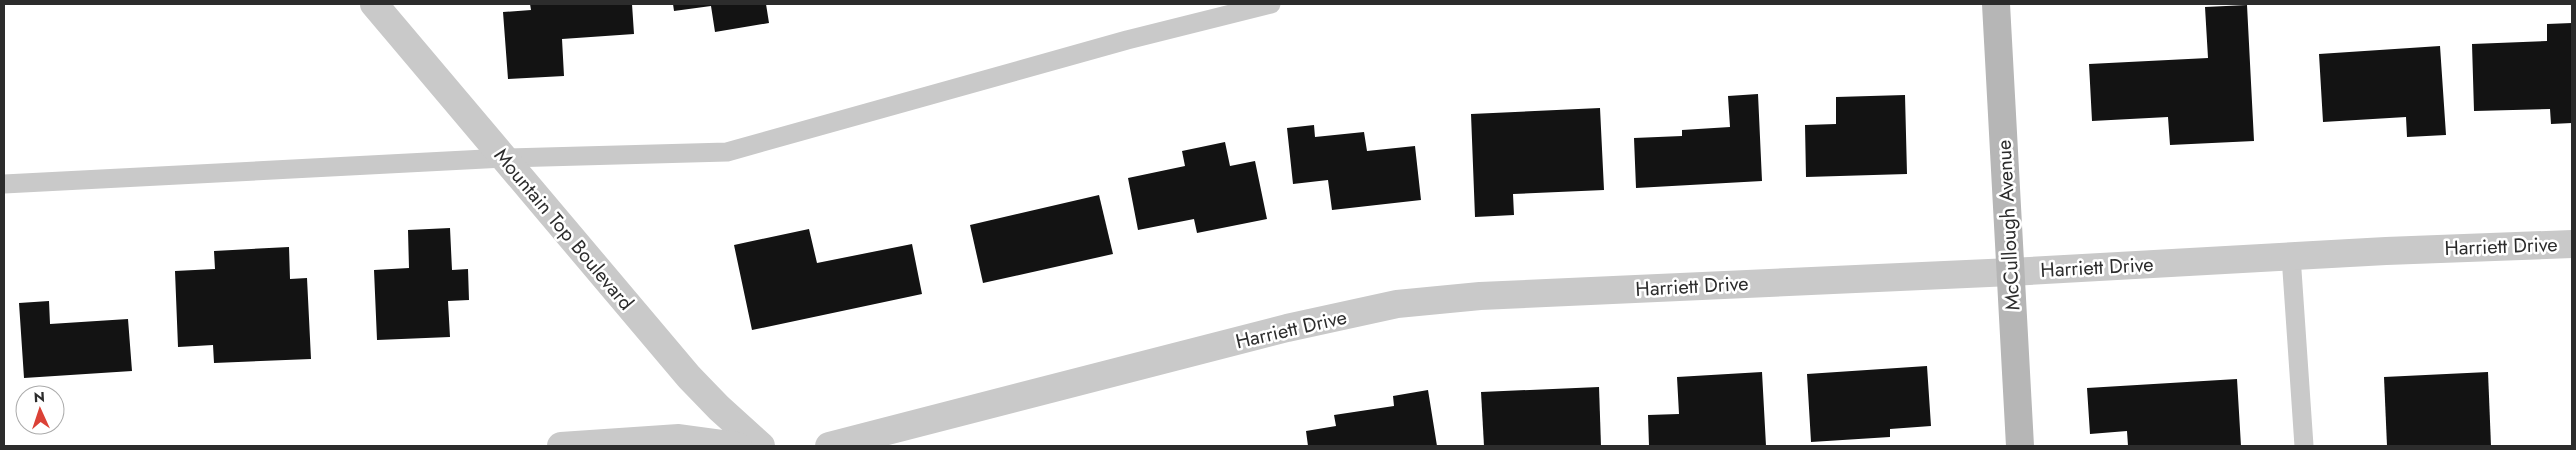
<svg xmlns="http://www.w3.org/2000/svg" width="2576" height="450" font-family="Jost,sans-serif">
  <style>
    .building { fill: #131313 }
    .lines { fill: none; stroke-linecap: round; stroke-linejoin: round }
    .service { stroke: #c9c9c9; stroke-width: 19 }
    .minor { stroke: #c9c9c9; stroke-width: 28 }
    .secondary { stroke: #b6b6b6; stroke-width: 28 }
    .labels { text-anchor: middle; stroke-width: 5; stroke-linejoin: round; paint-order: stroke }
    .street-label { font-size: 20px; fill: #2c2c2c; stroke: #fff }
  </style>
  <rect width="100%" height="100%" fill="#fff"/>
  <g class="building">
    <path d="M530,4H632L634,34L562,39L564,76L508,79L503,12L531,10Z"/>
    <path d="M673,4H766L769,23L715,32L711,6L674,11Z"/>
    <path d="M2247,5L2254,141L2170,145L2168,117L2092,121L2089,64L2208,58L2205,7Z"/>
    <path d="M2572,23V123L2551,124L2550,109L2474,111L2472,44L2547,41V24Z"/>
    <path d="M2440,46L2446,135L2407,137L2406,117L2323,122L2319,54Z"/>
    <path d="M1758,94L1762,181L1636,188L1634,138L1682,136V130L1730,127L1728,96Z"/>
    <path d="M1905,95L1907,174L1806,177L1805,125L1836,124V97Z"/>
    <path d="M1600,108L1604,190L1513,194L1514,215L1475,217L1471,114Z"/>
    <path d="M1314,125L1315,137L1364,132L1367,151L1415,146L1421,200L1332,210L1328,180L1293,184L1287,128Z"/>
    <path d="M1225,142L1230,166L1255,161L1267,219L1197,233L1194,219L1138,230L1128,178L1185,166L1182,151Z"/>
    <path d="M1099,195L1113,254L983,283L970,225Z"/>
    <path d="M450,228L452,270L468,269L469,300L448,301L450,337L377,340L374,270L409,268L408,230Z"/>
    <path d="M809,229L817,263L912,244L922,294L752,330L734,245Z"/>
    <path d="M289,247L290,279L307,278L311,359L214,363L213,345L178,347L175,271L215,269L214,251Z"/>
    <path d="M49,301L50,324L128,319L132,371L24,378L19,303Z"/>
    <path d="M1927,366L1931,426L1890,429V437L1811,442L1807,374Z"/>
    <path d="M1762,372L1766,446H1649L1648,415L1679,414L1677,377Z"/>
    <path d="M2488,372L2491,446H2387L2384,377Z"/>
    <path d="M2237,379L2241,446H2128L2127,431L2090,434L2087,388Z"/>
    <path d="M1599,387L1601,446H1484L1481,392Z"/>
    <path d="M1428,390L1437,446H1308L1306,431L1336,426L1334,415L1394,406L1393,396Z"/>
  </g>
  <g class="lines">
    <g class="service">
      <path d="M4,184L504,158L727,152L1127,40L1271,4"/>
      <path d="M2291,256L2304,446"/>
    </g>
    <g class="minor">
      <path d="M374,4L689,377L719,408L761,446"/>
      <path d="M561,446L679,438L738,446"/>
      <path d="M829,446L1287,328L1397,304L1480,296L2011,272L2386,251L2572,244"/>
    </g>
    <path class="secondary" d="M1996,4L2020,446"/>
  </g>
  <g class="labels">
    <g class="street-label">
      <text transform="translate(2008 225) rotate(-93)" y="7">McCullough Avenue</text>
      <text transform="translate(564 229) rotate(50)" y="7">Mountain Top Boulevard</text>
      <text transform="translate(2501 246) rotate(-2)" y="7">Harriett Drive</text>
      <text transform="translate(2097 267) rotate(-3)" y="7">Harriett Drive</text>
      <text transform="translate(1692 286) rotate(-3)" y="7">Harriett Drive</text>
      <text transform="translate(1291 329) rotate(-13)" y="7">Harriett Drive</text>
    </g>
  </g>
  <rect width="2576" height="450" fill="none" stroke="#2c2c2c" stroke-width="10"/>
  <g transform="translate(40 410) rotate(357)"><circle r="24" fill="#ffffff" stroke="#ababab"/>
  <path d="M0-4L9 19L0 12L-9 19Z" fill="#db4136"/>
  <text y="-8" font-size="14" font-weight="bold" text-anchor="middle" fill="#2c2c2c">N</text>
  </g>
</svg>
